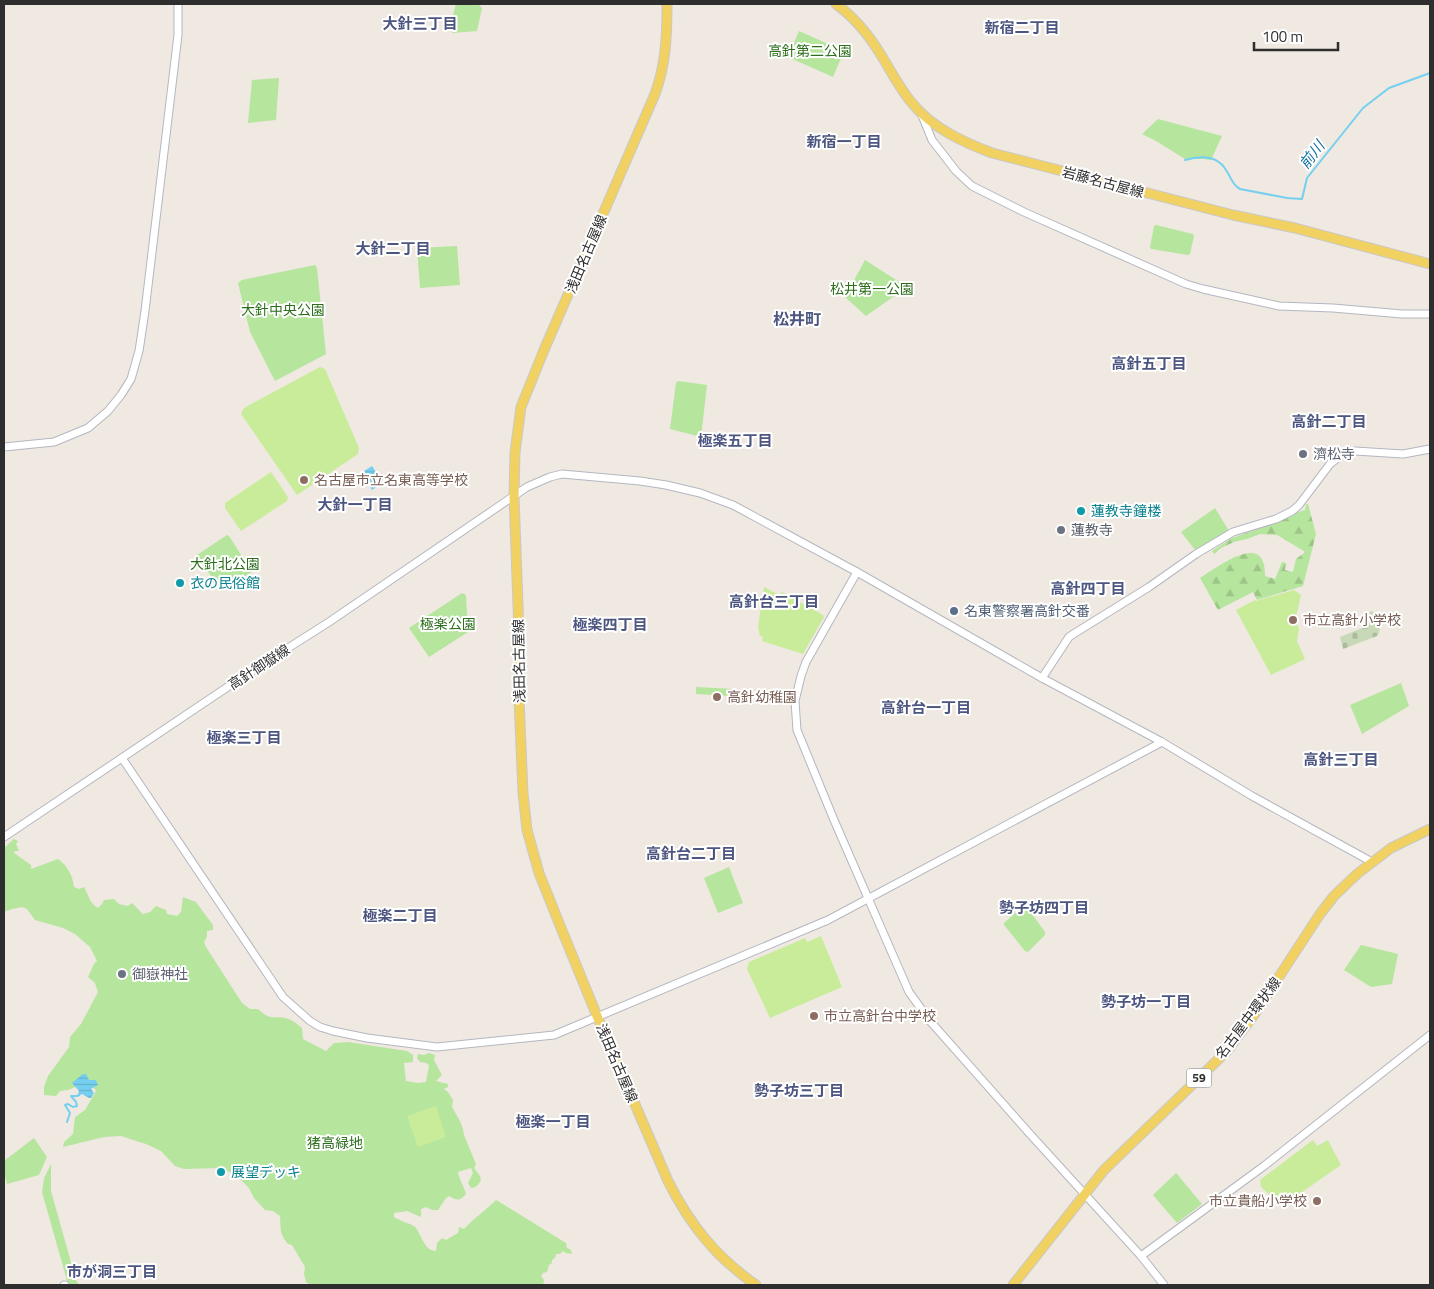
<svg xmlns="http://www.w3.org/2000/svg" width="1434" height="1289" font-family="'Titillium Web','Noto Sans JP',sans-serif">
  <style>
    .forest { fill: url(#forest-firs) }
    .cemetery { fill: url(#cemetery-stones) }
    .park { fill: #b6e59e }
    .pitch { fill: #c9ec9a }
    .water { fill: url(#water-rules) }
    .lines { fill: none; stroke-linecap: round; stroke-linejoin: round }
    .stream { stroke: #75cff0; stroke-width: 2 }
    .minor-casing { stroke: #b4b7c1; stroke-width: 9 }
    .major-casing { stroke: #c9c9c9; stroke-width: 11 }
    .minor { stroke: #fff; stroke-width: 7 }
    .major { stroke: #f2d163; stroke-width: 9 }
    .worship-dot { fill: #6b7280; stroke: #fff; stroke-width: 2 }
    .education-dot { fill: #8d6e63; stroke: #fff; stroke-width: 2 }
    .culture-dot { fill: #0f9aa8; stroke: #fff; stroke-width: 2 }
    .service-dot { fill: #5c6f8a; stroke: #fff; stroke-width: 2 }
    .labels { text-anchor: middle; stroke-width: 4; stroke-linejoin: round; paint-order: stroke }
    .shield { fill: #fff; stroke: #6d6d6d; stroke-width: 1 }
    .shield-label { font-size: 12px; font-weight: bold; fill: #2e2e2e }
    .park-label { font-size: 14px; fill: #2c6e1b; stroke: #fff }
    .street-label { font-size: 14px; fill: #2e2e2e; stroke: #fff }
    .worship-label { font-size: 14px; fill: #5b616d; stroke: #fff; text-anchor: start }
    .education-label { font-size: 14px; fill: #785e54; stroke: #fff; text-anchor: start }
    .culture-label { font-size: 14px; fill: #0d838f; stroke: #fff; text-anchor: start }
    .service-label { font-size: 14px; fill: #4e5e75; stroke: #fff; text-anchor: start }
    .neighbourhood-label { font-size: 15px; font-weight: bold; fill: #4d5680; stroke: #fff }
    .water-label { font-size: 15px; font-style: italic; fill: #0d6fa3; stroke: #fff }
    .quarter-label { font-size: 16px; font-weight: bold; fill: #4d5680; stroke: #fff }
  </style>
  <defs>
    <pattern id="forest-firs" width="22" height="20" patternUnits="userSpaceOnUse" patternTransform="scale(1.25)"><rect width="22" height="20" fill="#b6e59e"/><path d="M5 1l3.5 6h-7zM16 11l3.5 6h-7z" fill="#9dc588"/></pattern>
    <pattern id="cemetery-stones" width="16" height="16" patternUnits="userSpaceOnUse" patternTransform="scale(1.25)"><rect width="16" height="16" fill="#c8d9b8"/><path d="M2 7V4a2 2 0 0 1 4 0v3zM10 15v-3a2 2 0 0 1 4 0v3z" fill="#acbb9e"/></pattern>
    <pattern id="water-rules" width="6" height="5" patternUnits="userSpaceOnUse" patternTransform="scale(1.25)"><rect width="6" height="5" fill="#75cff0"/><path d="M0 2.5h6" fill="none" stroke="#66b2ce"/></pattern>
  </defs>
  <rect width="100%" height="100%" fill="#efe9e1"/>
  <path class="forest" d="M1306,504H1308L1316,534L1303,586L1257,600L1253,592L1218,610L1200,578C1218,567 1266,529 1265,576L1275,579L1282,562L1286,563L1285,570L1293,572L1296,559L1304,553V551L1277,535L1260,534L1247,539L1234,542L1221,548L1214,554L1212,551L1232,538L1275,523L1290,517L1295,513L1305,510Z"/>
  <path class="cemetery" d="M1370,611L1381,614L1379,633L1377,636L1343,649L1340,637L1367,626Z"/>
  <g class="park">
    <path d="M456,4H478L482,8L477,31L452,33L451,22Z"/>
    <path d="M799,31L844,51L833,77L788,57Z"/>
    <path d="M279,78L276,120L248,123L252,80Z"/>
    <path d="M1158,119L1222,136L1211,160L1203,159H1185L1156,141L1142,134Z"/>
    <path d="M1156,225L1193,234L1194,236L1190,254L1188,255L1151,249L1150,247L1154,226Z"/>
    <path d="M457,246L460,285L420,288L417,248Z"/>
    <path d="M865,260L907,287L866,316L845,297Z"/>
    <path d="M315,265L317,268L326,354L275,381L250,332L238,283L242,280Z"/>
    <path d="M678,381L707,385L701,437L670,429L676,383Z"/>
    <path d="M1215,508L1229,531L1196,551L1181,532Z"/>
    <path d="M227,535L229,536L252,572L221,591L197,555Z"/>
    <path d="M462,593L466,595L468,632L429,657L409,628Z"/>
    <path d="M1401,683L1409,706L1362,734L1350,705Z"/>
    <path d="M696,687L735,689L730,696L696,694Z"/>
    <path d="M14,839L18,841L16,844L19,851H15L14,853L31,865V869L58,859C67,865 73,876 74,887L79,889L84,887C89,895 89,903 98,908L102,904L104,900L114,899L119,904L128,906L132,903L143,914L150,912L156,906L166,910L167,914L177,916L181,912L183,897L196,902L213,925V930L207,931V937L204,942L206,947L242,1003L250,1009H258C273,1023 274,1014 288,1019C293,1020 298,1025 302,1028L303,1039L326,1051L334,1043L348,1042L407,1051L413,1055V1062L404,1063L406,1081L418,1083L426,1082L429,1065L426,1063L420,1062L417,1058L418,1054L424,1055L429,1053L435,1055L434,1060L442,1075L436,1081L448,1084V1087L444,1089L448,1092L453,1100L452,1107L460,1121L463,1129L464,1135L476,1164L474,1168L480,1176L481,1180C479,1184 476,1188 471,1188L468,1183L473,1173L471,1168L458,1172C459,1179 464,1186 466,1194C460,1201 457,1201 449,1196L446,1198L438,1210H432L426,1207L421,1209V1217L407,1211L394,1213V1217C400,1221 412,1224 415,1227C422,1235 424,1251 436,1251L437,1243L442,1238L446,1240L458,1233L459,1227L464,1229C474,1218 486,1210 496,1200L566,1243L567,1248L571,1250L572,1254L566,1253L563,1251L560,1254H556L555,1258L552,1260V1263L549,1265L547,1272L543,1273L541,1276L544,1280L543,1285H311L306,1282L304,1274L305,1267L292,1245L288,1244C279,1233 281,1229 280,1216L273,1211L265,1210L254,1198L249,1188L237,1176L222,1168L184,1169L175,1166L161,1151L146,1144L133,1140L121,1136L104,1137L63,1147L64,1142L73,1134L75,1117L85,1110L96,1091L90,1081L68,1090L60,1091L56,1096L44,1095V1087L48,1076L69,1047L70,1037L81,1024L98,992L95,983L88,977L94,964L97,961L90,947L75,934L63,928L35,920L27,909L22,907L12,909L4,912V848Z"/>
    <path d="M729,867L743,903L718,913L704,878Z"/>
    <path d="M1024,905L1027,907L1045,932V935L1028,952L1025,951L1004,925V923Z"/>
    <path d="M1361,945L1398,954L1392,984L1371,987L1344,970Z"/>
    <path d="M34,1138L47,1157L39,1175L7,1184L4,1172V1161Z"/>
    <path d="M51,1164V1191L76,1280L79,1285H69L68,1284L42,1192L44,1178Z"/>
    <path d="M1176,1173L1202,1204L1177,1223L1153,1195Z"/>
  </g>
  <g class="pitch">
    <path d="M320,367L325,369L359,448L358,454L297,495L241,414L244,408Z"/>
    <path d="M271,472L288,497L287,501L241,531L225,508V503Z"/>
    <path d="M764,587L779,595L782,592L823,615L824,617L803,654L762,641L763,637L760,636L758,627Z"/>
    <path d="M1294,590L1301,595L1295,621L1299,628L1297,641L1305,659L1271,675L1236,610L1255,600L1256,601Z"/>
    <path d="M821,936L842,987L770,1018L747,969L749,962L805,938L807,942Z"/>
    <path d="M436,1106L446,1137L418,1147L407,1116Z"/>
    <path d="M1313,1140L1317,1146L1328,1140L1341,1165L1282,1206L1261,1187L1260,1180Z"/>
  </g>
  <g class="water">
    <path d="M372,466L383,483L372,490L361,473Z"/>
    <path d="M83,1074H86L89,1080H96L98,1085L91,1089L94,1093L91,1098H89L82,1094L79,1096L78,1094L79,1091L72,1083L73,1082Z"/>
  </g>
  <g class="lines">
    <g class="stream">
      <path d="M1185,160C1199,156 1217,155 1226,170C1231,177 1232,185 1240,189L1287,198L1302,199L1307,178L1363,108L1389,88L1430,73"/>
      <path d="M67,1122L70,1113L65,1105L68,1104L73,1107L77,1106L76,1102L71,1096H77L79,1095"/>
    </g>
    <g class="minor-casing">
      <g id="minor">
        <path d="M921,113L932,140L956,171L972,186L1024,212L1186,284L1203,289L1279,306L1333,308L1402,314H1430"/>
        <path d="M4,447L54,442L88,428L108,411L121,395L131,379L139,351L145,311L178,35V4"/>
        <path d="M857,572L806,662L801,676L795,701L797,730L834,820L909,992L930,1021L1029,1133L1141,1256L1164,1285"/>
        <path d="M1042,678L1069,637L1075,633L1149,587L1196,554L1233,532L1276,519L1292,511L1299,505L1330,464L1343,454L1355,451L1403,454L1430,449"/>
        <path d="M122,758L283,997L310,1021L320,1027L333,1031L367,1038L437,1047L554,1035L828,920L1162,742"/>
        <path d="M4,837L241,678L329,622L527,487L550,477L562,474L640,481L666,485L700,493L733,505L857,572L1042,678L1162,742L1252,796L1372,862"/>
        <path d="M1141,1256L1264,1166L1430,1035"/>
        <path d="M64,1285H65"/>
      </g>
    </g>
    <g class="major-casing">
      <g id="major">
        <path d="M667,4C667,35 666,64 655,94L544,350L521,407L515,452L514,496L519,633V699L523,793L527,830L539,873L561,928L597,1016L668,1181C690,1225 716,1257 756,1285"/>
        <path d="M836,4C855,18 869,35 881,55C891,71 900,89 912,103C932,128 963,142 992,153L1233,215L1295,228L1430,264"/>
        <path d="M1013,1285L1104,1170L1227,1051L1256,1012L1320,914L1334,896L1357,874L1391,848L1430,829"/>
      </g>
    </g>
    <use href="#minor" class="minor"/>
    <use href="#major" class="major"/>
  </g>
  <g class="worship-dot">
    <circle cx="1303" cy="454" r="5"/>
    <circle cx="1061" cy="530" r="5"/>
    <circle cx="122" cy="974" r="5"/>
  </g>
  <g class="education-dot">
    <circle cx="304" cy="480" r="5"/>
    <circle cx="1293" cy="620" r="5"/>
    <circle cx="717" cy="697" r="5"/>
    <circle cx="814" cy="1016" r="5"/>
    <circle cx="1317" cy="1201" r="5"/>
  </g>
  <g class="culture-dot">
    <circle cx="1081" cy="511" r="5"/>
    <circle cx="180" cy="583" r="5"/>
    <circle cx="221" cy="1172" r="5"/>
  </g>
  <circle class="service-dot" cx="954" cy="611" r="5"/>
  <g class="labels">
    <rect class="shield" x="1186.5" y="1068.5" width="25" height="19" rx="4"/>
    <g class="shield-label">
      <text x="1199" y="1082">59</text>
    </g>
    <g class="park-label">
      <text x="810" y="56">高針第二公園</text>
      <text x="872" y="294">松井第一公園</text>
      <text x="283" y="315">大針中央公園</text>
      <text x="225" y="569">大針北公園</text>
      <text x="448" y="629">極楽公園</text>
      <text x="335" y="1148">猪高緑地</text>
    </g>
    <g class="street-label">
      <text transform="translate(1103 182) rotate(15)" y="5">岩藤名古屋線</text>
      <text transform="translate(586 254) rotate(-67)" y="5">浅田名古屋線</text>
      <text transform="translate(519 661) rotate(-91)" y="5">浅田名古屋線</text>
      <text transform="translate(259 667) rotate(-33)" y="5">高針御嶽線</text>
      <text transform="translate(1248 1018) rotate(-53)" y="5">名古屋中環状線</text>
      <text transform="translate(617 1063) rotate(67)" y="5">浅田名古屋線</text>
    </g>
    <g class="worship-label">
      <text x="1313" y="459">濟松寺</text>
      <text x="1071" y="535">蓮教寺</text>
      <text x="132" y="979">御嶽神社</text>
    </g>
    <g class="education-label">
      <text x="314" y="485">名古屋市立名東高等学校</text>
      <text x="1303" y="625">市立高針小学校</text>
      <text x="727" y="702">高針幼稚園</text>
      <text x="824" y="1021">市立高針台中学校</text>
      <text x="1307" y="1206" text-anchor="end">市立貴船小学校</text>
    </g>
    <g class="culture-label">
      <text x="1091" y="516">蓮教寺鐘楼</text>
      <text x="190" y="588">衣の民俗館</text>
      <text x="231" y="1177">展望デッキ</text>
    </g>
    <g class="service-label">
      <text x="964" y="616">名東警察署高針交番</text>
    </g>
    <g class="neighbourhood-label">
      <text x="420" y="29">大針三丁目</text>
      <text x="1022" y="33">新宿二丁目</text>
      <text x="844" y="147">新宿一丁目</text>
      <text x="393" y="254">大針二丁目</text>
      <text x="1149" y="369">高針五丁目</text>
      <text x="1329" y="427">高針二丁目</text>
      <text x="735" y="446">極楽五丁目</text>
      <text x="355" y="510">大針一丁目</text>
      <text x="1088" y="594">高針四丁目</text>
      <text x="774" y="607">高針台三丁目</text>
      <text x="610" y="630">極楽四丁目</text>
      <text x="926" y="713">高針台一丁目</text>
      <text x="244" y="743">極楽三丁目</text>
      <text x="1341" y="765">高針三丁目</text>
      <text x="691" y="859">高針台二丁目</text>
      <text x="1044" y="913">勢子坊四丁目</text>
      <text x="400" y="921">極楽二丁目</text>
      <text x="1146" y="1007">勢子坊一丁目</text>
      <text x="799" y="1096">勢子坊三丁目</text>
      <text x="553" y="1127">極楽一丁目</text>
      <text x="112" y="1277">市が洞三丁目</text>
    </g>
    <g class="water-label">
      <text transform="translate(1312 155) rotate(-52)" y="5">前川</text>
    </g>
    <g class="quarter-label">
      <text x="797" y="325">松井町</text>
    </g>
  </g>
  <rect width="1434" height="1289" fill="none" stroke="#2e2e2e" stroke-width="10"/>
  <path d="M1254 42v8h84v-8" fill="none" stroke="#2e2e2e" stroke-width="2.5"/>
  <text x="1262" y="42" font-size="15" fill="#2e2e2e" stroke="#ffffff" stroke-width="4" paint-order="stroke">100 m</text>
</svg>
